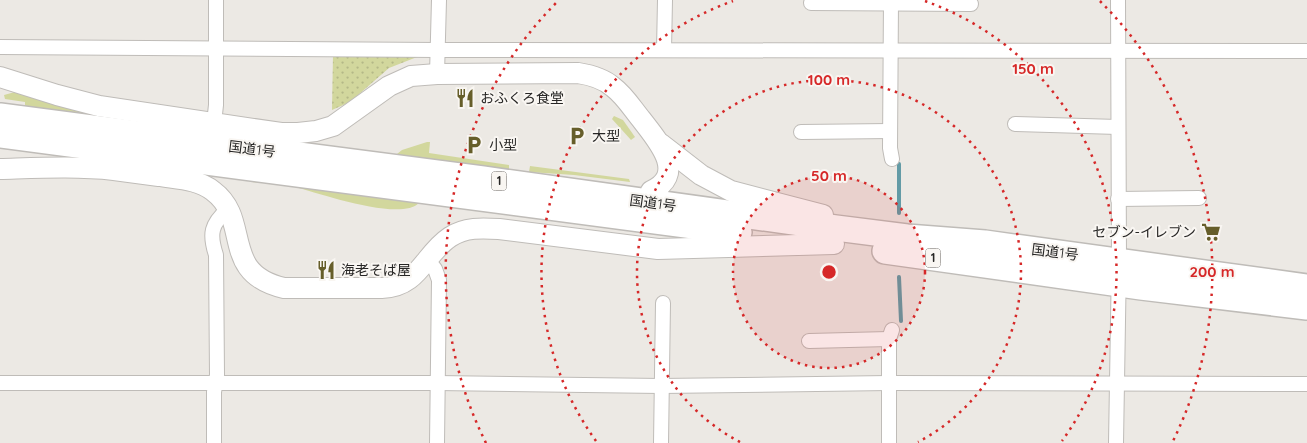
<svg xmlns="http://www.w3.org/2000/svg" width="1307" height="443" font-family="Quicksand,'Noto Sans JP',sans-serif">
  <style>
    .grass { fill: #d2d79d }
    .park { fill: url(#park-dots) }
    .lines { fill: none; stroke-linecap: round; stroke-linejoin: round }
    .stream { stroke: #639ba6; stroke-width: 4 }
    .street-casing { stroke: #bfbcb8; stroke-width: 16 }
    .secondary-casing { stroke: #bfbcb8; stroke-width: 22 }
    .highway-casing { stroke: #bfbcb8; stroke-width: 28 }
    .street { stroke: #fff; stroke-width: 14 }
    .secondary { stroke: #fff; stroke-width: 20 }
    .highway { stroke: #fff; stroke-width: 25 }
    .ring { fill: none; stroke: #d62828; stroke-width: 2.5; stroke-dasharray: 2.5 5 }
    .labels { text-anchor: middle; stroke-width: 4; stroke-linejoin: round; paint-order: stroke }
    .shield { fill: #f9f6f2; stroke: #666462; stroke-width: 1 }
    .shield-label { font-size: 12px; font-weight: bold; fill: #272625 }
    .poi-label { font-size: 14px; fill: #272625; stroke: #f9f6f2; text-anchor: start }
    .street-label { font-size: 14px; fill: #272625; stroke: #f9f6f2 }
    .centre { fill: #d62828; stroke: #f9f6f2; stroke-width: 2.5 }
    .ring-label { font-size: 15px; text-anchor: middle; font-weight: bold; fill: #d62828; stroke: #f9f6f2; stroke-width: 4; stroke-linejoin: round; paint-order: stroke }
  </style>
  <defs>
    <pattern id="park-dots" width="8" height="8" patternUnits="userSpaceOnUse" patternTransform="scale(1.25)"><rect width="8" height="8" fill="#d2d79d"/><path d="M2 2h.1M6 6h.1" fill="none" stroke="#b4b887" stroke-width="1.8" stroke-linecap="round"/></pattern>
  </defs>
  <rect width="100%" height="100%" fill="#ece9e4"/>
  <g class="grass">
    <path d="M15,92L211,131L25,106V102L5,99L4,95Z"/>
    <path d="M614,116L623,120L635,137L631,140L612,119Z"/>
    <path d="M427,142H430L429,153L509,165V170L409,158L397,154L402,150Z"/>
    <path d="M530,166L629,179L630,182L574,175L529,172Z"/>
    <path d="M253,176L419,200V203C400,222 319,193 295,187C281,184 266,183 252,182Z"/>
  </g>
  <path class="park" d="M333,55H415L417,57L389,68L350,102L332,110Z"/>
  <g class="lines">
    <g class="stream">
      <path d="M899,164V213"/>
      <path d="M899,277L901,321"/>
    </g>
    <g class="street-casing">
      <g id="street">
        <path d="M891,0L890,148L892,159"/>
        <path d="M811,3L971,4"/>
        <path d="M0,47L437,50L1307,51"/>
        <path d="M664,50L665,0"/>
        <path d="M437,74L439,0"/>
        <path d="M214,123L216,105V0"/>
        <path d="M1015,124L1118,127"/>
        <path d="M801,132L890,131"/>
        <path d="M1118,199L1199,198"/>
        <path d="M428,260L435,269L439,280L437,443"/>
        <path d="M809,341L889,339"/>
        <path d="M0,383H437L661,386L889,383L1307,384"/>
        <path d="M214,443V392L217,375L216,255C209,234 211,224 228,209"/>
        <path d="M661,443L663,303"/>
        <path d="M889,443V339L892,330"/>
        <path d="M1116,443L1119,260L1118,0"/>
      </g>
    </g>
    <g class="secondary-casing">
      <g id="secondary">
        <path d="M0,77L57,95L99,106L281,133H298L316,131L333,126L389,86L411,76L437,74L578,73C591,75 603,78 613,87C624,95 632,108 641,119C657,140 688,174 651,191"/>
        <path d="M661,144L701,175L731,191L823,215"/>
        <path d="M0,169C38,168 76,166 114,170C129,172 144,174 159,176C177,179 198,179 213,191C252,220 219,273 284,288H382C419,287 424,254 450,237C465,227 482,228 499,229L658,249L834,244"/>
      </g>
    </g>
    <g class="highway-casing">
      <g id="highway">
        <path d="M0,116L483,179L836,228L907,237L985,243L1307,287"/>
        <path d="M0,135L739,232"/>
        <path d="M885,251L1141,287L1307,307"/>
      </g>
    </g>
    <use href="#street" class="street"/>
    <use href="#secondary" class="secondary"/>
    <use href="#highway" class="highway"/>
  </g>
  <circle cx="829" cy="272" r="96" fill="#d62828" fill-opacity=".12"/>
  <g class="ring">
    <circle cx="829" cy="272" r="96"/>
    <path d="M740 442A192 192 0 1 1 918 442"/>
    <path d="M596 441A288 288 0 0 1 733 1M925 1A288 288 0 0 1 1062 441"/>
    <path d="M486 443A383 383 0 0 1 558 1M1100 1A383 383 0 0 1 1172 443"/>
  </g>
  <defs>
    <g id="restaurant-bare" transform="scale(1.5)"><path d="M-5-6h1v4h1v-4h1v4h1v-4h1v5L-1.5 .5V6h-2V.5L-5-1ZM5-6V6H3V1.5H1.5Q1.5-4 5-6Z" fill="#665e2a" stroke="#f9f6f2" stroke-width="2.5" paint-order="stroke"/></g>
    <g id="parking-bare" transform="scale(1.5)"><path d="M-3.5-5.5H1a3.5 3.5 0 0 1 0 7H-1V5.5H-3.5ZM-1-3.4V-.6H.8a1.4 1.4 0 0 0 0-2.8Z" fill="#665e2a" stroke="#f9f6f2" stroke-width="2.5" paint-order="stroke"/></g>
    <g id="supermarket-bare" transform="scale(1.5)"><path d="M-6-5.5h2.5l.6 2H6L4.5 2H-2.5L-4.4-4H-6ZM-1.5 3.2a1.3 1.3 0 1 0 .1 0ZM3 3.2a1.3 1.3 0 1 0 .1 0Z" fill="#665e2a" stroke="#f9f6f2" stroke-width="2.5" paint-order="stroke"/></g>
  </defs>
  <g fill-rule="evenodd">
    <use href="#restaurant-bare" x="465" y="98"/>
    <use href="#parking-bare" x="577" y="136"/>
    <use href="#parking-bare" x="474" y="145"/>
    <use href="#supermarket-bare" x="1211" y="232"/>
    <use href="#restaurant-bare" x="326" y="270"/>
  </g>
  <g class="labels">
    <g class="shield">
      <rect x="491.5" y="171.5" width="15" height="19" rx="4"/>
      <rect x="925.5" y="248.5" width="15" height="19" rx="4"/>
    </g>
    <g class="shield-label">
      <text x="499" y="185">1</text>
      <text x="933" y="262">1</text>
    </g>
    <g class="poi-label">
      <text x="480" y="103">おふくろ食堂</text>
      <text x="592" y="141">大型</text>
      <text x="489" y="150">小型</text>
      <text x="1196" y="237" text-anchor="end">セブン-イレブン</text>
      <text x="341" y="275">海老そば屋</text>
    </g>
    <g class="street-label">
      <text transform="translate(252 149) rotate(7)" y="5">国道1号</text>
      <text transform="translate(653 203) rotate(8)" y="5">国道1号</text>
      <text transform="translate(1055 252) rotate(7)" y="5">国道1号</text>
    </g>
  </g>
  <circle cx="829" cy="272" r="8" class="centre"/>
  <g class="ring-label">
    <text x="1033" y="74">150 m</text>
    <text x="829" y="85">100 m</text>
    <text x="829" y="181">50 m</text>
    <text x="1212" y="277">200 m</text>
  </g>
</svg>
